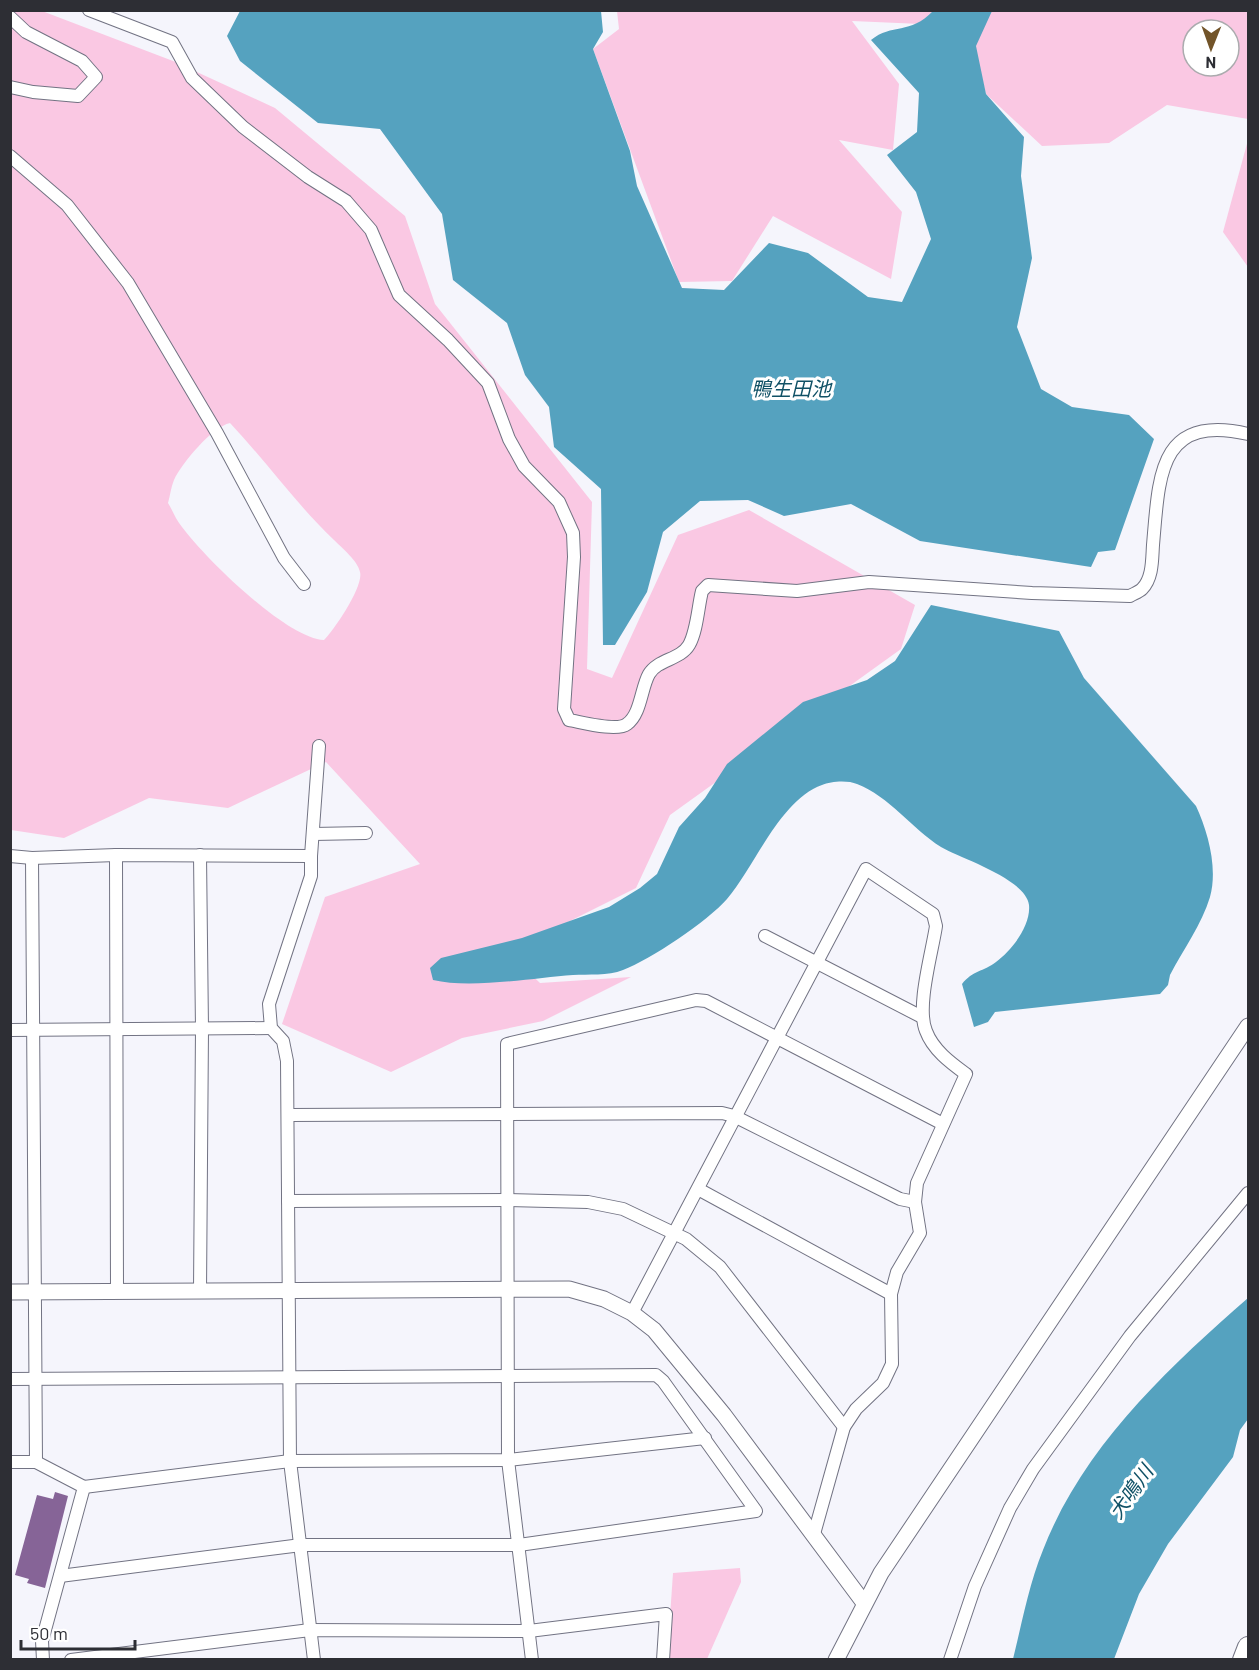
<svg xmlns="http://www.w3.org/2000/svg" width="1259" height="1670" font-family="Barlow,'Noto Sans JP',sans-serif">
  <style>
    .green { fill: #fac8e3; fill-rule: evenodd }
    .water { fill: #55a2bf }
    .building { fill: #866497 }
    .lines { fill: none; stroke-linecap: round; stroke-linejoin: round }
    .minor-casing { stroke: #727383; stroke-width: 14 }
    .tertiary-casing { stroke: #727383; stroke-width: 17 }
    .primary-casing { stroke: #727383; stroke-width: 22 }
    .minor { stroke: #fff; stroke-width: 12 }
    .tertiary { stroke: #fff; stroke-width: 15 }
    .primary { stroke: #fff; stroke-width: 20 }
    .labels { text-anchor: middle; stroke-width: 6; stroke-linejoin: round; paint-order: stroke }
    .water-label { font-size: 20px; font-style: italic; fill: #105166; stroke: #fff }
  </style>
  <rect width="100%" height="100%" fill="#f5f5fc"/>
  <g class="green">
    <path d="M11,11H42L173,61L275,108L405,216L435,304L592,502L587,669L612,678L678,535L749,510L915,605L901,649L670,815L636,888L508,952L540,983L631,977L543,1021L462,1038L391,1072L282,1024L325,897L420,864L326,762L228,808L149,798L64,838L11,830ZM230,423C266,461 296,504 334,540C342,548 358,561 360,572C364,586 334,630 324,640C287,639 205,558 182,527C176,520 173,511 168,503C170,496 171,487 174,480C182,463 212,427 230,423Z"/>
    <path d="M617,11H933L921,24L852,21L899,84L893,150L839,140L902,212L891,279L773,216L732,281L679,282L593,49L619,29Z"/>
    <path d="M991,11H1248V119L1167,105L1109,143L1042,146L986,94L974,46ZM1193,30H1229V66H1193Z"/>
    <path d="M1248,140V267L1223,232Z"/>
    <path d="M740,1568L741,1582L707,1659L667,1660L673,1573Z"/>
  </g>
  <g class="water">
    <path d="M240,11H601L603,32L593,49L630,151L637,186L682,288L724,290L769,243L808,253L868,297L902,302L931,239L916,192L887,155L917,132L919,93L871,40C892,23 910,35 933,11H992L976,46L986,94L1024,137L1021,176L1032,258L1017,327L1041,389L1072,407L1129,415L1154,439L1115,550L1098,552L1091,567L920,541L851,504L784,516L748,500L700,501L663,532L647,592L615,645H603L601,489L554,447L549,407L525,375L507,323L453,280L442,214L380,129L318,123L240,61L227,36Z"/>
    <path d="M931,605L1059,631L1084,678L1196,806C1208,832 1218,868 1210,897C1202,924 1183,950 1170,975L1168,985L1160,994L995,1012L988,1022L974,1027L962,984C973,970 983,972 996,962C1012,950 1031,926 1029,905C1026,879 962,859 941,847C912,829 889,796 857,784C848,780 831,781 822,785C780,800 755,866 727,899C708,921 650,960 623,970C608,976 588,974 573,975C533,978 470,989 433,980L430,968L441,958L522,938L609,907L640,888L657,874L679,827L705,798L727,764L803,702L867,680L895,661Z"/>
    <path d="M1248,1298V1419L1240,1430L1233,1457L1168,1544L1139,1594L1114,1659H1013C1022,1623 1029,1584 1043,1550C1083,1447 1167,1369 1248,1298Z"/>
  </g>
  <path class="building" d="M55,1492L68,1496L45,1588L27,1583L29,1579L15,1575L37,1495L53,1499Z"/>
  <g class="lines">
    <g class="minor-casing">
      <g id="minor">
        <path d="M89,10L172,42L192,78L243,127L308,177L346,201L371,230L399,295L448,340L488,383L509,439L524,466L559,502L573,533L574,557L564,709L569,720C581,722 617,732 627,724C641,714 641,688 649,674C658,659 680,660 689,645C697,631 698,607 702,591L708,585L797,591L869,582L1032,593L1130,596C1133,594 1139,592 1142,589C1153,578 1152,559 1153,545C1159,477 1158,413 1248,434"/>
        <path d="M10,17L26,32L82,61L96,77L78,96L33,92L10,87"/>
        <path d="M10,156L67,205L128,283L217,433L284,558L304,584"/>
        <path d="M313,834L366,833"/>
        <path d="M116,855L117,1291"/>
        <path d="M200,855L202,1029L200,1291"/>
        <path d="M10,856L32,858L116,855L311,856V876L269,1004L271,1028L283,1041L287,1061L290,1461L314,1660"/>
        <path d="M311,856L319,746"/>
        <path d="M32,858L36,1462"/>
        <path d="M765,936L922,1017"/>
        <path d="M10,1030L271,1028"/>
        <path d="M289,1115L722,1113L734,1116L900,1199L915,1202"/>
        <path d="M698,1189L891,1294"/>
        <path d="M288,1201L507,1200L588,1202L623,1209L686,1239L720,1267L844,1427"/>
        <path d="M632,1313L866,869L933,914L936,926C932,953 916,1007 926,1031C933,1050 951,1063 966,1074L917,1183L915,1202L920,1233L897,1272L891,1294L892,1364L883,1383L856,1409L844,1427L814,1534"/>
        <path d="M10,1379L656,1375L663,1381L756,1511L519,1545H301L60,1576"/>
        <path d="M10,1462H36L84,1487L42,1641L43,1660"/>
        <path d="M84,1487L290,1461L508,1460L705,1438"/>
        <path d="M71,1660L310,1630L529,1631L666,1614L663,1660"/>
        <path d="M532,1660L508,1460L507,1044L696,1000L706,1001L943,1124"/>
        <path d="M950,1660L975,1586L1010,1508L1033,1469L1130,1336L1248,1193"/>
      </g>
    </g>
    <g class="tertiary-casing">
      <g id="tertiary">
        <path d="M10,1292L569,1289L604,1299L632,1313L654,1330L724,1415L864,1603"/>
        <path d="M836,1660L881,1573L1248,1026"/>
      </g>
    </g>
    <g class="primary-casing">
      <path id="primary" d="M1243,1660L1248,1647"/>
    </g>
    <use href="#minor" class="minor"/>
    <use href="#tertiary" class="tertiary"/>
    <use href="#primary" class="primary"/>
  </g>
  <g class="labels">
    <g class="water-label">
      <text x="791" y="396">鴨生田池</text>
      <text transform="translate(1131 1492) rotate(-55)" y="7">犬鳴川</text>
    </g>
  </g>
  <rect width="1259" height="1670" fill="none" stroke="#2d2e34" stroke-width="24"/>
  <g transform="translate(1211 48) rotate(181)"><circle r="28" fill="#ffffff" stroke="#ababae" stroke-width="1.5"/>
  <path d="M0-4.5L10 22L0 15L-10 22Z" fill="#725429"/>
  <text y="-9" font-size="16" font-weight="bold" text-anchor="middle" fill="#2d2e34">N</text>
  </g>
  <path d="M21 1640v9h114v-9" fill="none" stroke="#2d2e34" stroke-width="3"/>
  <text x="30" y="1640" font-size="18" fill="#2d2e34" stroke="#ffffff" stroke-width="4.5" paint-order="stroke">50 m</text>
</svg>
